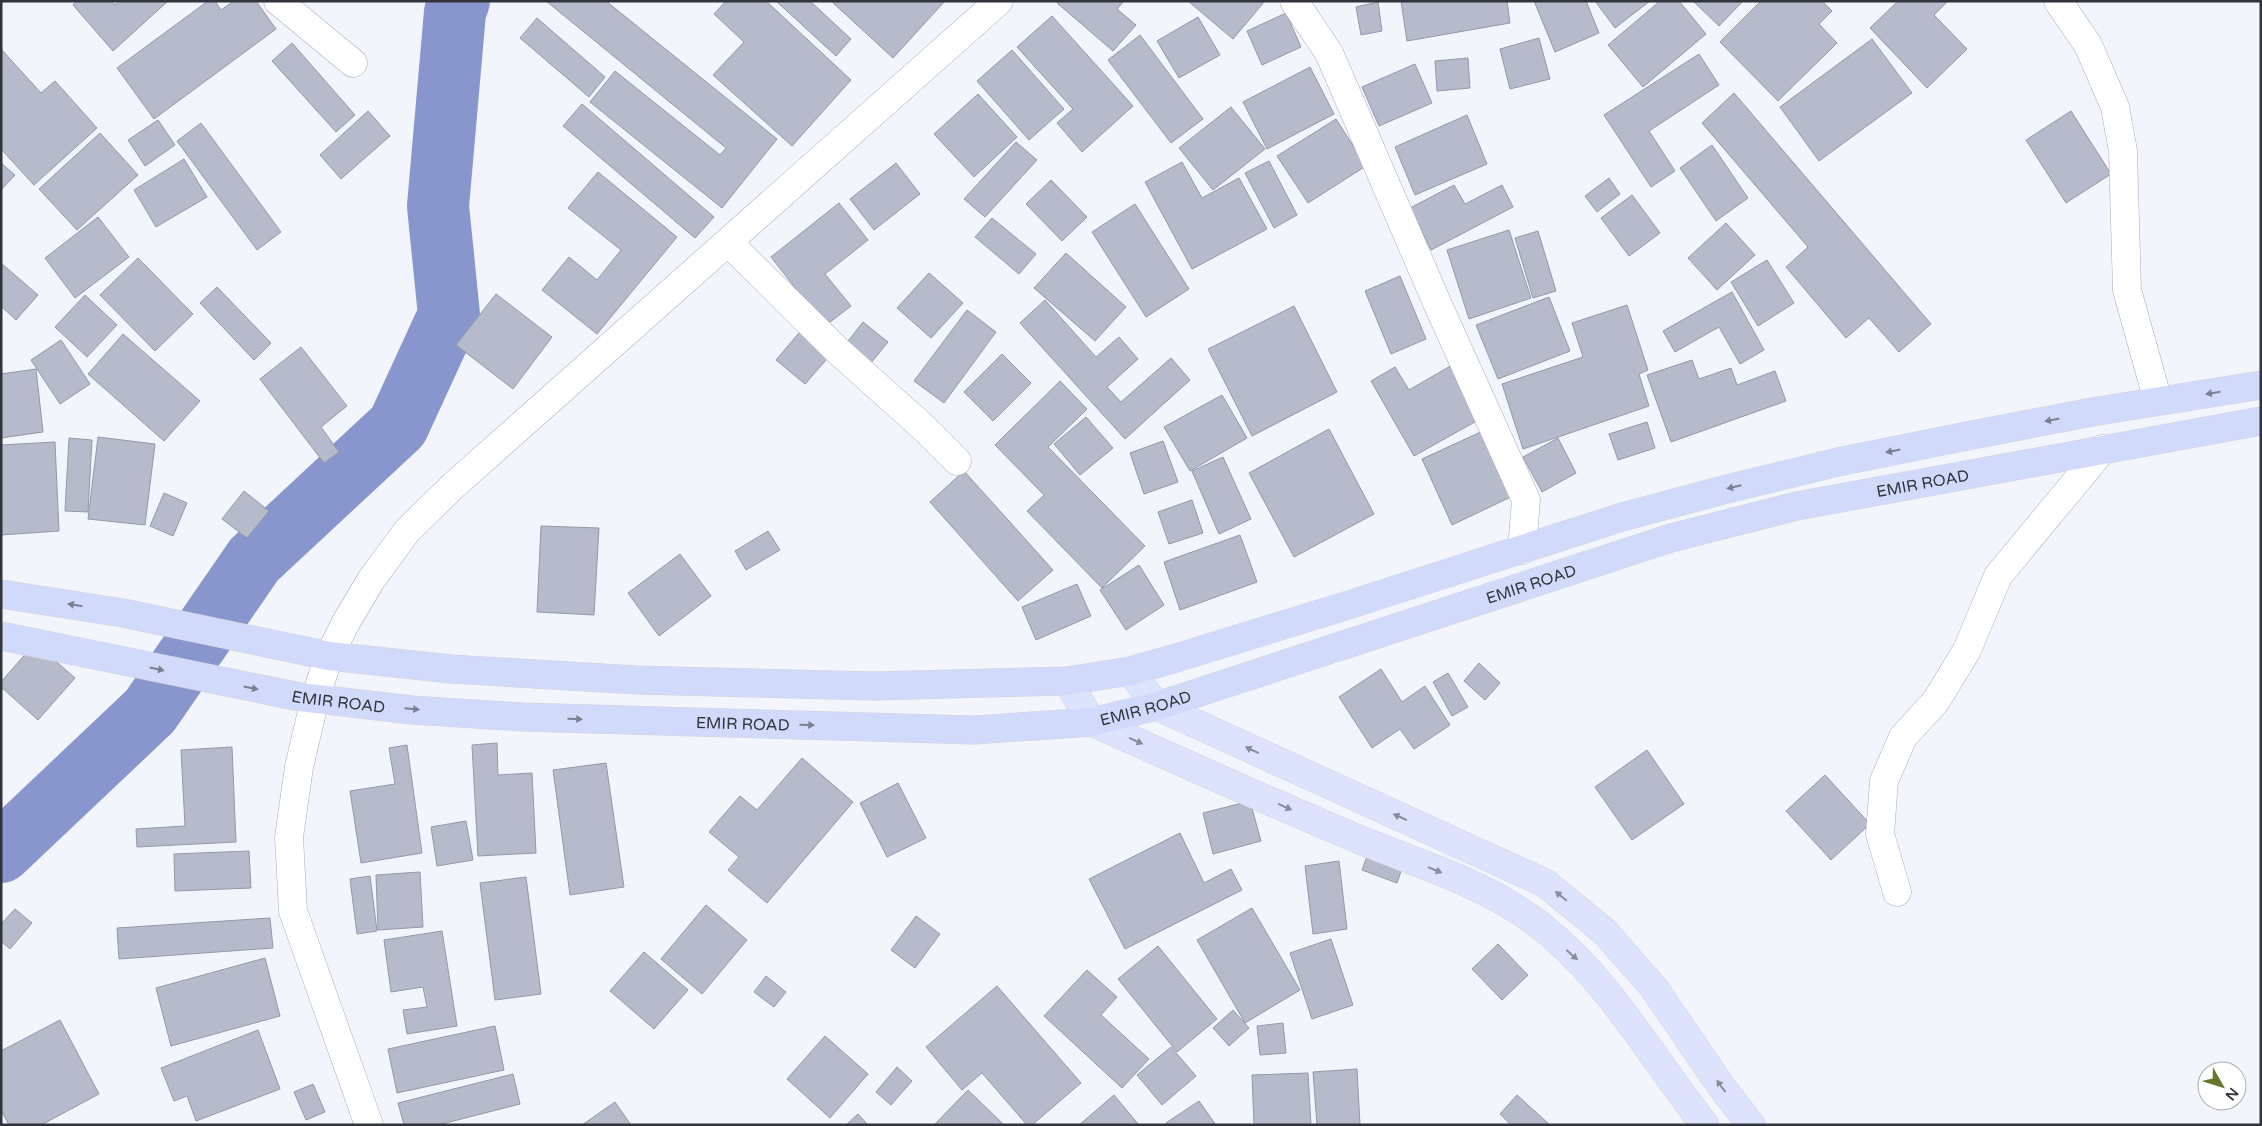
<svg xmlns="http://www.w3.org/2000/svg" width="2262" height="1126" font-family="'Varela Round',sans-serif">
  <style>
    .lines { fill: none; stroke-linecap: round; stroke-linejoin: round }
    .river { stroke: #8896cd; stroke-width: 62 }
    .building { fill: #b6bbcc; stroke: #9398a8 }
    .minor-casing { stroke: #a8adbe; stroke-width: 29 }
    .tertiary-casing { stroke: #a8adbe; stroke-width: 29 }
    .primary-casing { stroke: #d2d2d4; stroke-width: 29 }
    .trunk-casing { stroke: #d2d2d4; stroke-width: 29 }
    .minor { stroke: #fff; stroke-width: 28 }
    .tertiary { stroke: #fff; stroke-width: 28 }
    .primary { stroke: #dde3fc; stroke-width: 28 }
    .trunk { stroke: #d2dafb; stroke-width: 28 }
    .oneway { fill: #7a7f91 }
    .oneway2 { fill: #888c9c }
    .labels { text-anchor: middle; stroke-width: 4.5; stroke-linejoin: round; paint-order: stroke }
    .street-label { font-size: 16px; fill: #32343b; stroke: #fff }
  </style>
  <rect width="100%" height="100%" fill="#f2f5fc"/>
  <g class="lines">
    <path class="river" d="M1,852L150,711L254,560L398,426L449,315L438,206L455,12L459,1"/>
  </g>
  <g class="building">
    <path d="M76,1H112L115,5L119,1H168L113,51L73,5Z"/>
    <path d="M208,1H215L221,10L234,1H256L276,29L154,119L117,68Z"/>
    <path d="M546,1H606L777,139L722,208L590,102L615,71L720,155L726,148Z"/>
    <path d="M726,1H766L851,80L792,146L713,75L744,42L714,14Z"/>
    <path d="M776,1H810L851,39L836,56Z"/>
    <path d="M831,1H945L893,58Z"/>
    <path d="M1058,1H1124L1117,9L1136,25L1113,51L1057,3Z"/>
    <path d="M1188,1H1265L1233,39Z"/>
    <path d="M1401,1H1507L1510,23L1407,41Z"/>
    <path d="M1534,1H1586L1599,33L1555,52Z"/>
    <path d="M1595,1H1650L1615,28Z"/>
    <path d="M1660,1H1679L1706,34L1643,87L1608,45Z"/>
    <path d="M1693,1H1743L1719,26Z"/>
    <path d="M1761,1H1822L1832,11L1819,24L1837,43L1778,101L1720,42Z"/>
    <path d="M1898,1H1948L1934,15L1967,49L1927,88L1870,28Z"/>
    <path d="M1378,2L1382,31L1361,35L1356,7Z"/>
    <path d="M1286,13L1301,47L1262,65L1247,31Z"/>
    <path d="M1052,16L1133,106L1082,152L1057,123L1073,109L1017,47Z"/>
    <path d="M1198,17L1220,55L1179,78L1157,41Z"/>
    <path d="M537,18L605,77L589,97L520,38Z"/>
    <path d="M1140,35L1203,119L1171,143L1108,60Z"/>
    <path d="M1539,38L1550,79L1510,89L1500,49Z"/>
    <path d="M1872,39L1912,93L1819,161L1780,107Z"/>
    <path d="M292,43L355,115L336,132L272,61Z"/>
    <path d="M1,49L41,93L55,81L97,128L34,185L1,149Z"/>
    <path d="M1012,50L1064,109L1029,140L977,81Z"/>
    <path d="M1699,54L1719,85L1649,131L1675,171L1651,187L1604,115Z"/>
    <path d="M1468,58L1470,88L1437,91L1435,61Z"/>
    <path d="M1415,64L1432,103L1379,126L1362,87Z"/>
    <path d="M1310,67L1334,114L1267,149L1243,102Z"/>
    <path d="M1734,93L1931,324L1899,352L1869,318L1846,338L1786,267L1808,247L1702,123Z"/>
    <path d="M978,94L1017,137L974,177L934,134Z"/>
    <path d="M582,104L714,217L695,238L563,126Z"/>
    <path d="M1231,107L1265,149L1213,190L1179,148Z"/>
    <path d="M368,111L390,136L341,179L320,155Z"/>
    <path d="M2071,111L2111,174L2066,203L2026,140Z"/>
    <path d="M1467,115L1487,164L1415,195L1395,147Z"/>
    <path d="M1336,119L1366,166L1308,203L1277,156Z"/>
    <path d="M158,120L175,145L145,166L128,140Z"/>
    <path d="M201,123L281,232L257,250L177,141Z"/>
    <path d="M100,133L138,175L77,230L39,189Z"/>
    <path d="M1016,142L1037,160L985,217L964,199Z"/>
    <path d="M1712,145L1748,198L1716,221L1680,168Z"/>
    <path d="M184,159L207,197L156,227L134,190Z"/>
    <path d="M1269,161L1297,215L1274,228L1245,173Z"/>
    <path d="M1182,162L1202,198L1239,178L1267,229L1192,269L1145,182Z"/>
    <path d="M1,163L15,175L1,190Z"/>
    <path d="M896,163L920,194L874,230L850,199Z"/>
    <path d="M598,172L677,237L597,334L542,290L569,257L597,280L621,250L568,208Z"/>
    <path d="M1609,178L1620,194L1597,212L1585,196Z"/>
    <path d="M1051,180L1087,217L1062,241L1026,204Z"/>
    <path d="M1454,185L1465,204L1502,185L1513,207L1431,250L1410,208Z"/>
    <path d="M1632,195L1660,233L1629,256L1601,218Z"/>
    <path d="M839,203L868,240L825,274L851,306L825,326L771,257Z"/>
    <path d="M1135,204L1189,289L1146,317L1092,232Z"/>
    <path d="M98,217L129,257L75,298L45,258Z"/>
    <path d="M992,218L1036,254L1019,274L975,237Z"/>
    <path d="M1726,223L1755,255L1717,290L1688,258Z"/>
    <path d="M1509,230L1531,298L1469,319L1447,250Z"/>
    <path d="M1538,231L1556,291L1533,298L1515,238Z"/>
    <path d="M1066,253L1126,307L1095,341L1034,288Z"/>
    <path d="M138,258L193,314L155,351L100,295Z"/>
    <path d="M1767,260L1794,303L1758,326L1731,282Z"/>
    <path d="M1,263L38,295L16,320L1,306Z"/>
    <path d="M929,273L963,303L931,338L897,308Z"/>
    <path d="M1400,276L1426,339L1391,354L1365,291Z"/>
    <path d="M217,287L271,343L254,360L200,303Z"/>
    <path d="M1732,292L1764,350L1740,364L1719,327L1675,352L1663,331Z"/>
    <path d="M496,294L552,337L513,389L456,345Z"/>
    <path d="M85,295L117,325L87,357L55,327Z"/>
    <path d="M1549,297L1570,351L1498,379L1476,325Z"/>
    <path d="M1045,300L1096,357L1119,337L1138,359L1107,387L1121,402L1171,358L1190,380L1125,439L1020,323Z"/>
    <path d="M1627,305L1648,370L1639,374L1649,406L1523,449L1502,384L1583,357L1572,323Z"/>
    <path d="M1294,306L1337,392L1252,436L1208,349Z"/>
    <path d="M967,310L996,332L944,403L914,381Z"/>
    <path d="M863,322L888,342L866,369L842,349Z"/>
    <path d="M804,327L833,352L805,384L776,360Z"/>
    <path d="M123,334L200,401L164,441L88,374Z"/>
    <path d="M61,340L90,384L60,404L31,360Z"/>
    <path d="M301,347L347,406L321,427L339,452L324,463L260,379Z"/>
    <path d="M1002,354L1031,383L993,421L964,392Z"/>
    <path d="M1692,360L1699,379L1731,368L1737,385L1775,371L1786,401L1671,442L1647,375Z"/>
    <path d="M1452,365L1482,418L1414,456L1371,381L1395,367L1409,390Z"/>
    <path d="M36,369L43,432L1,438V374Z"/>
    <path d="M1060,381L1087,409L1048,447L1145,546L1102,588L1027,511L1044,495L995,445Z"/>
    <path d="M1222,395L1247,438L1190,471L1164,427Z"/>
    <path d="M1086,417L1113,448L1080,475L1054,444Z"/>
    <path d="M1647,422L1655,448L1618,460L1609,434Z"/>
    <path d="M1329,429L1374,514L1294,557L1249,473Z"/>
    <path d="M1485,430L1515,495L1452,525L1422,459Z"/>
    <path d="M98,437L155,444L145,525L88,519Z"/>
    <path d="M69,438L92,440L88,512L65,511Z"/>
    <path d="M1558,438L1576,473L1542,492L1523,457Z"/>
    <path d="M1163,441L1178,482L1144,494L1130,453Z"/>
    <path d="M55,442L59,531L1,535V445Z"/>
    <path d="M1223,457L1251,519L1219,534L1192,471Z"/>
    <path d="M964,471L1053,570L1018,601L930,502Z"/>
    <path d="M244,491L269,511L247,538L222,519Z"/>
    <path d="M164,493L187,503L173,536L150,526Z"/>
    <path d="M1192,500L1203,533L1169,544L1158,512Z"/>
    <path d="M541,526L599,528L594,615L537,612Z"/>
    <path d="M768,531L780,550L746,570L735,551Z"/>
    <path d="M1240,535L1257,582L1180,610L1164,562Z"/>
    <path d="M680,554L711,596L659,636L628,593Z"/>
    <path d="M1139,565L1164,605L1126,630L1100,590Z"/>
    <path d="M1077,584L1091,616L1036,640L1022,607Z"/>
    <path d="M35,643L75,678L38,720L1,687V682Z"/>
    <path d="M1479,663L1500,683L1485,700L1464,681Z"/>
    <path d="M1381,669L1402,702L1425,686L1450,725L1414,749L1400,729L1372,748L1339,697Z"/>
    <path d="M1448,673L1468,707L1452,716L1433,682Z"/>
    <path d="M497,743L498,775L532,773L536,853L478,856L472,745Z"/>
    <path d="M407,745L422,853L361,863L350,791L395,784L389,748Z"/>
    <path d="M232,747L236,842L137,847L136,829L185,826L181,750Z"/>
    <path d="M1647,750L1684,804L1632,840L1595,787Z"/>
    <path d="M802,758L853,802L767,903L728,870L739,857L709,832L740,796L757,810Z"/>
    <path d="M606,763L624,887L570,895L553,770Z"/>
    <path d="M1825,775L1870,824L1831,860L1786,811Z"/>
    <path d="M898,783L926,838L887,857L860,803Z"/>
    <path d="M1250,801L1261,841L1213,854L1203,813Z"/>
    <path d="M466,821L473,860L437,866L431,827Z"/>
    <path d="M1180,833L1204,883L1231,869L1242,890L1125,949L1089,879Z"/>
    <path d="M1370,848L1405,860L1397,883L1362,870Z"/>
    <path d="M249,851L251,888L175,891L174,854Z"/>
    <path d="M1339,861L1347,929L1313,934L1305,866Z"/>
    <path d="M420,872L423,927L378,930L376,875Z"/>
    <path d="M370,876L377,931L357,934L350,879Z"/>
    <path d="M526,877L541,994L495,1000L480,883Z"/>
    <path d="M706,905L747,940L702,994L661,959Z"/>
    <path d="M1252,908L1300,990L1245,1023L1197,940Z"/>
    <path d="M15,909L32,923L10,949L1,941V924Z"/>
    <path d="M916,916L940,934L915,968L891,950Z"/>
    <path d="M270,918L273,948L119,959L117,928Z"/>
    <path d="M442,931L457,1026L407,1034L403,1010L427,1007L423,987L391,992L384,940Z"/>
    <path d="M1331,939L1353,1005L1312,1019L1290,953Z"/>
    <path d="M1498,944L1528,975L1502,1000L1472,969Z"/>
    <path d="M1158,946L1217,1019L1177,1052L1118,979Z"/>
    <path d="M644,952L688,990L654,1029L610,991Z"/>
    <path d="M265,958L280,1016L171,1046L156,988Z"/>
    <path d="M1087,970L1117,997L1101,1015L1149,1059L1122,1088L1044,1016Z"/>
    <path d="M766,976L786,992L774,1007L754,992Z"/>
    <path d="M997,986L1081,1083L1032,1125H1027L982,1073L962,1090L926,1047Z"/>
    <path d="M1233,1010L1249,1028L1229,1046L1213,1028Z"/>
    <path d="M60,1020L99,1094L41,1125H9L1,1110V1051Z"/>
    <path d="M1283,1023L1286,1053L1260,1055L1257,1026Z"/>
    <path d="M495,1026L504,1070L397,1093L388,1049Z"/>
    <path d="M258,1030L280,1089L196,1121L187,1096L174,1101L161,1068Z"/>
    <path d="M825,1036L868,1074L830,1118L787,1079Z"/>
    <path d="M1171,1047L1196,1076L1162,1105L1137,1075Z"/>
    <path d="M897,1067L912,1081L891,1105L876,1092Z"/>
    <path d="M1357,1069L1360,1125H1317L1313,1072Z"/>
    <path d="M1308,1073L1311,1125H1254L1252,1075Z"/>
    <path d="M513,1074L520,1104L438,1125H404L398,1103Z"/>
    <path d="M313,1084L325,1112L306,1120L294,1092Z"/>
    <path d="M968,1090L1004,1125H934Z"/>
    <path d="M1114,1095L1139,1125H1079Z"/>
    <path d="M1517,1095L1550,1125H1511L1500,1114Z"/>
    <path d="M1199,1101L1216,1125H1168L1166,1123Z"/>
    <path d="M615,1102L631,1125H582Z"/>
    <path d="M858,1114L868,1125H846Z"/>
  </g>
  <g class="lines">
    <g class="minor-casing">
      <g id="minor">
        <path d="M278,1L353,63"/>
        <path d="M1294,1L1329,53L1438,305L1526,500L1522,550"/>
        <path d="M2058,1L2088,45L2115,107L2123,151L2127,290L2158,401"/>
        <path d="M729,243L838,351L924,428L957,461"/>
        <path d="M1897,892L1880,834L1884,781L1903,737L1936,701L1967,650L1998,576L2103,449"/>
      </g>
    </g>
    <g class="tertiary-casing">
      <path id="tertiary" d="M369,1125L293,911L289,837L299,767L315,699L329,656L345,624L371,580L407,531L453,486L999,1"/>
    </g>
    <g class="primary-casing">
      <g id="primary">
        <path d="M1130,671L1157,706L1545,883L1605,932L1654,988L1721,1086L1751,1125"/>
        <path d="M1067,681L1092,722C1180,761 1269,802 1358,839C1415,863 1479,881 1530,918C1605,972 1648,1053 1705,1125"/>
      </g>
    </g>
    <g class="trunk-casing">
      <g id="trunk">
        <path d="M1,594L123,613L329,656L451,669L637,680L874,686L1067,681L1130,671L1176,658L1342,607L1622,517L1727,489L1838,462L1967,436L2092,412L2261,385"/>
        <path id="s1" d="M1,636L300,697L412,710L523,717L974,730L1092,722L1157,706L1671,538L1797,506L2261,421"/>
      </g>
    </g>
    <use href="#minor" class="minor"/>
    <use href="#tertiary" class="tertiary"/>
    <use href="#primary" class="primary"/>
    <use href="#trunk" class="trunk"/>
  </g>
  <defs><path id="oneway-solid" d="M-6-.8H1V-3.2L6.5 0L1 3.2V.8H-6Z" transform="scale(1.25)"/></defs>
  <g class="oneway">
    <use href="#oneway-solid" transform="translate(2213 393) rotate(171)"/>
    <use href="#oneway-solid" transform="translate(2052 420) rotate(169)"/>
    <use href="#oneway-solid" transform="translate(1893 451) rotate(169)"/>
    <use href="#oneway-solid" transform="translate(1734 487) rotate(167)"/>
    <use href="#oneway-solid" transform="translate(75 605) rotate(-171)"/>
    <use href="#oneway-solid" transform="translate(157 669) rotate(12)"/>
    <use href="#oneway-solid" transform="translate(251 688) rotate(11)"/>
    <use href="#oneway-solid" transform="translate(412 709) rotate(5)"/>
    <use href="#oneway-solid" transform="translate(575 719) rotate(2)"/>
    <use href="#oneway-solid" transform="translate(807 725) rotate(2)"/>
  </g>
  <g class="oneway2">
    <use href="#oneway-solid" transform="translate(1136 741) rotate(24)"/>
    <use href="#oneway-solid" transform="translate(1252 750) rotate(-155)"/>
    <use href="#oneway-solid" transform="translate(1285 807) rotate(24)"/>
    <use href="#oneway-solid" transform="translate(1400 817) rotate(-156)"/>
    <use href="#oneway-solid" transform="translate(1435 870) rotate(22)"/>
    <use href="#oneway-solid" transform="translate(1561 896) rotate(-141)"/>
    <use href="#oneway-solid" transform="translate(1572 955) rotate(41)"/>
    <use href="#oneway-solid" transform="translate(1721 1086) rotate(-126)"/>
  </g>
  <g class="labels">
    <g class="street-label">
      <text dy="6" stroke="none"><textPath href="#s1" startOffset="1964">EMIR ROAD</textPath></text>
      <text dy="6" stroke="none"><textPath href="#s1" startOffset="1559">EMIR ROAD</textPath></text>
      <text dy="6" stroke="none"><textPath href="#s1" startOffset="344">EMIR ROAD</textPath></text>
      <text dy="6" stroke="none"><textPath href="#s1" startOffset="1154">EMIR ROAD</textPath></text>
      <text dy="6" stroke="none"><textPath href="#s1" startOffset="749">EMIR ROAD</textPath></text>
    </g>
  </g>
  <rect width="2262" height="1126" fill="none" stroke="#32343b" stroke-width="5"/>
  <g transform="translate(2222 1086) rotate(129)"><circle r="24" fill="#ffffff" stroke="#adaeb1"/>
  <path d="M0-4L9 19L0 12L-9 19Z" fill="#637929"/>
  <text y="-8" font-size="14" font-weight="bold" text-anchor="middle" fill="#32343b">N</text>
  </g>
</svg>
